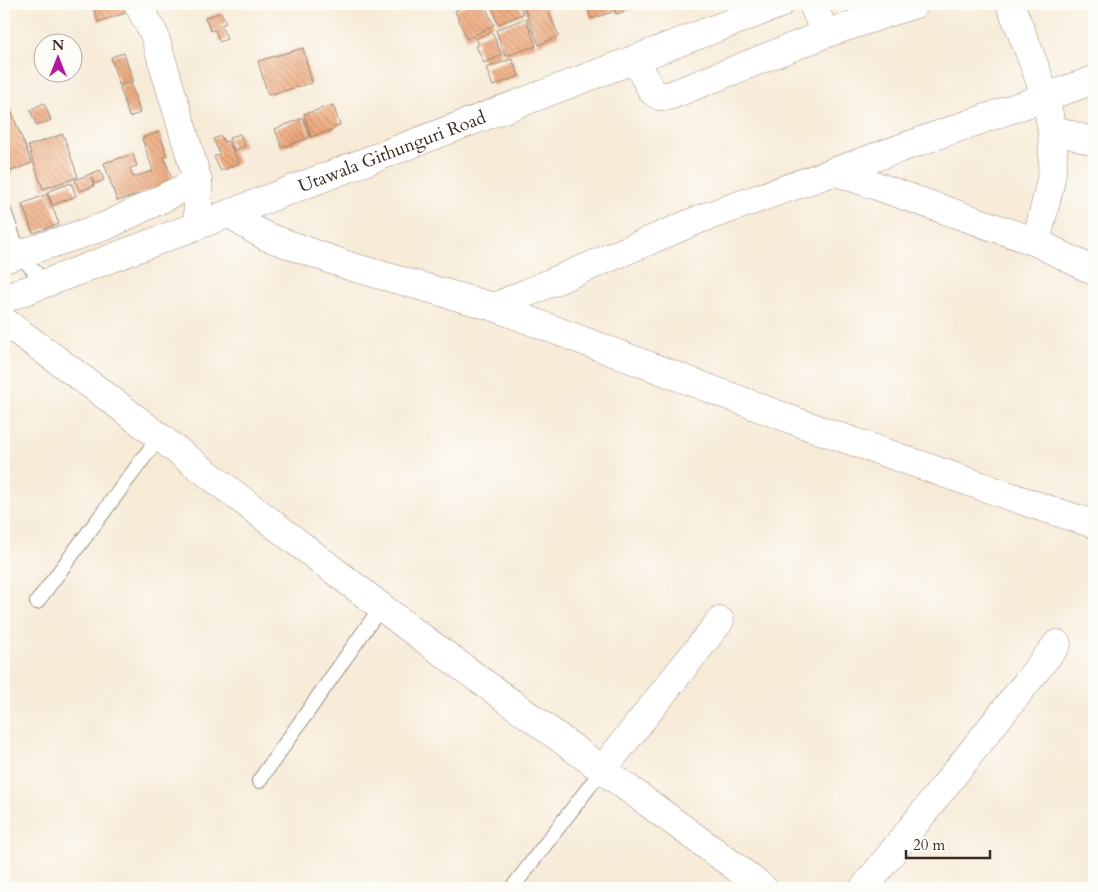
<svg xmlns="http://www.w3.org/2000/svg" width="1098" height="892" font-family="Cardo,serif">
  <style>
    .building { fill: url(#building-back-hatch) }
    .lines { fill: none; stroke-linecap: round; stroke-linejoin: round }
    .service-casing { stroke: #998a7b; stroke-width: 16 }
    .minor-casing { stroke: #998a7b; stroke-width: 29 }
    .tertiary-casing { stroke: #998a7b; stroke-width: 29 }
    .service { stroke: #fff; stroke-width: 14 }
    .minor { stroke: #fff; stroke-width: 28 }
    .tertiary { stroke: #fff; stroke-width: 28 }
    .labels { text-anchor: middle; stroke-width: 5; stroke-linejoin: round; paint-order: stroke }
    .street-label { font-size: 18px; fill: #3b2a1e; stroke: #fdfcf7 }
  </style>
  <defs>
    <pattern id="building-back-hatch" width="6" height="6" patternUnits="userSpaceOnUse" patternTransform="scale(1.25)"><rect width="6" height="6" fill="#eea779"/><path d="M-1 5l2 2M0 0l6 6M5-1l2 2" fill="none" stroke="#c28863"/></pattern>
  </defs>
  <rect width="100%" height="100%" fill="#fdfcf7"/>
  <filter id="ink" filterUnits="userSpaceOnUse"><feTurbulence type="fractalNoise" baseFrequency=".02" numOctaves="2"/><feDisplacementMap in="SourceGraphic" scale="10" xChannelSelector="R" yChannelSelector="G"/><feConvolveMatrix kernelMatrix="1 2 1 2 8 2 1 2 1" color-interpolation-filters="sRGB"/></filter>
  <filter id="wash" filterUnits="userSpaceOnUse"><feTurbulence type="fractalNoise" baseFrequency=".0096" numOctaves="4" result="noise"/><feDisplacementMap in="SourceGraphic" scale="20" xChannelSelector="R" yChannelSelector="G"/><feGaussianBlur stdDeviation="1.12" result="paint"/><feColorMatrix in="noise" values="0 0 0 0 0 0 0 0 0 0 0 0 0 0 0 0 0 1.4 0 .05"/><feComposite in="paint" operator="in"/></filter>
  <g filter="url(#wash)">
    <rect width="100%" height="100%" fill="#f7ebd8"/>
    <g id="blocks">
      <g class="building">
        <path d="M100,4H125L128,12L98,22L93,6Z"/>
        <path d="M468,4H484L494,25L467,39L455,11Z"/>
        <path d="M491,4H519L523,14L498,24Z"/>
        <path d="M526,4H545L559,36L539,45L523,5Z"/>
        <path d="M586,4H609L612,12L591,19Z"/>
        <path d="M612,4H639L640,6L616,14Z"/>
        <path d="M221,12L226,23L221,25L227,39L220,42L215,30L211,31L205,18Z"/>
        <path d="M526,18L536,46L505,56L496,30Z"/>
        <path d="M492,32L502,55L484,63L476,46L479,45L476,38Z"/>
        <path d="M303,48L312,83L268,95L258,61Z"/>
        <path d="M124,53L133,81L119,85L111,57Z"/>
        <path d="M512,59L519,76L493,86L486,68Z"/>
        <path d="M131,83L140,113L129,117L120,87Z"/>
        <path d="M6,98L32,163L11,171L4,153V99Z"/>
        <path d="M44,103L51,120L37,126L30,110Z"/>
        <path d="M333,105L340,125L334,127L335,129L311,137L304,114Z"/>
        <path d="M303,118L310,137L282,148L275,129Z"/>
        <path d="M159,132L167,156L164,157L173,183L117,201L104,163L133,154L137,166L130,168L133,177L153,171L142,138Z"/>
        <path d="M63,134L78,177L43,189L28,146Z"/>
        <path d="M240,134L245,146L234,151L229,138Z"/>
        <path d="M221,136L224,142L228,141L239,163L221,171L214,157L220,154L213,139Z"/>
        <path d="M4,157L11,175L4,178Z"/>
        <path d="M100,170L104,180L95,184L91,177L94,186L80,191L75,180Z"/>
        <path d="M71,183L76,196L53,205L47,192Z"/>
        <path d="M47,194L59,224L33,233L22,204Z"/>
      </g>
    </g>
  </g>
  <g filter="url(#ink)">
    <use href="#blocks" fill-opacity="0" stroke="#998a7b" stroke-width="1"/>
    <g class="lines">
      <g class="service-casing">
        <g id="service">
          <path d="M4,211L19,254L45,283"/>
          <path d="M37,602L159,437"/>
          <path d="M259,781L381,607"/>
          <path d="M512,888L602,770"/>
        </g>
      </g>
      <g class="minor-casing">
        <g id="minor">
          <path d="M138,4L154,34L198,181V225"/>
          <path d="M813,4L825,34"/>
          <path d="M1010,4C1031,58 1059,112 1052,172C1049,195 1041,219 1036,242"/>
          <path d="M635,59L652,91L659,96H669L825,34L915,4"/>
          <path d="M1053,129L1094,142"/>
          <path d="M834,171L1036,242L1094,271"/>
          <path d="M231,213L243,223L265,236L349,266L494,307L803,424L1038,506L1094,524"/>
          <path d="M4,259L106,226L198,181"/>
          <path d="M494,307L700,219L1094,80"/>
          <path d="M4,321L110,399L409,628L730,863L763,888"/>
          <path d="M602,770L720,621"/>
          <path d="M864,888L1057,644"/>
        </g>
      </g>
      <g class="tertiary-casing">
        <g id="tertiary">
          <path id="s1" d="M4,299L780,4"/>
        </g>
      </g>
      <use href="#service" class="service"/>
      <use href="#minor" class="minor"/>
      <use href="#tertiary" class="tertiary"/>
    </g>
  </g>
  <g class="labels">
    <g class="street-label">
      <text dy="6" stroke="none"><textPath href="#s1" startOffset="415">Utawala Githunguri Road</textPath></text>
    </g>
  </g>
  <rect width="1098" height="892" fill="none" stroke="#fdfcf7" stroke-width="20"/>
  <g transform="translate(58 58)"><circle r="24" fill="#fdfcf7" stroke="#afa8a0"/>
  <path d="M0-4L9 19L0 12L-9 19Z" fill="#b5179e"/>
  <text y="-8" font-size="14" font-weight="bold" text-anchor="middle" fill="#3b2a1e">N</text>
  </g>
  <path d="M906 850v8h84v-8" fill="none" stroke="#3b2a1e" stroke-width="2.5"/>
  <text x="913" y="850" font-size="15" fill="#3b2a1e" stroke="#fdfcf7" stroke-width="4" paint-order="stroke">20 m</text>
</svg>
